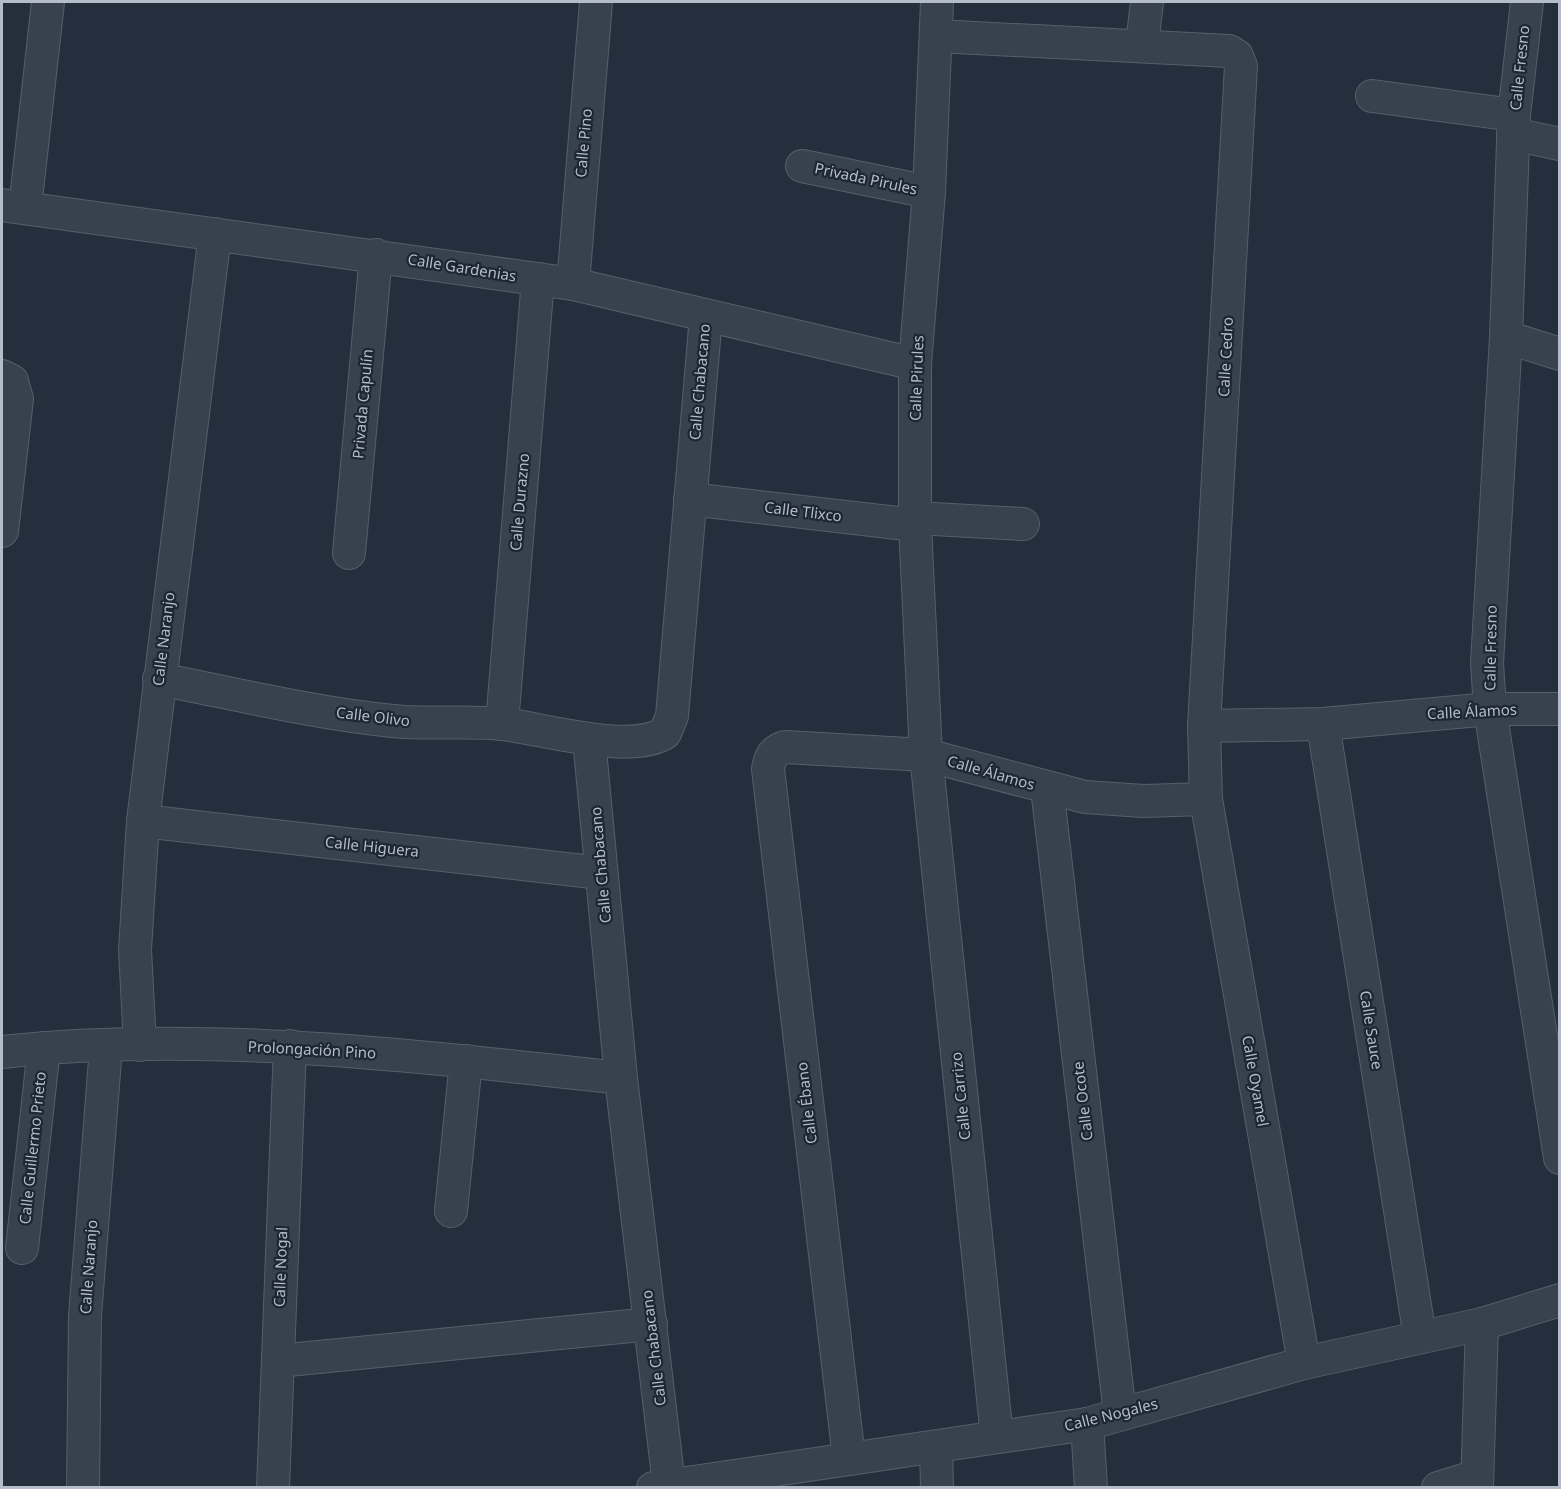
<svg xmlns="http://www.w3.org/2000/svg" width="1561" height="1489" font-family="'Noto Sans',sans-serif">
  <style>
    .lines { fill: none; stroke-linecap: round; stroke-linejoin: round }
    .minor-casing { stroke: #565f6c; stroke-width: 34 }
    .minor { stroke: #38414e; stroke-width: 32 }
    .labels { text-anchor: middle; stroke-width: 4.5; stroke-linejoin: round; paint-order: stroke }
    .street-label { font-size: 15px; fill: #b4bcc9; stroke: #1d2633 }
  </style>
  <rect width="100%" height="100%" fill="#242f3e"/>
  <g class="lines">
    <g class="minor-casing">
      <g id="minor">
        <path d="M937,2L929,192L915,364V525L926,755L997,1437"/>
        <path d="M1527,2L1514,115L1506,337L1487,663L1490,709L1560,1158"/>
        <path d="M936,36L1229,51L1237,56L1241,66L1204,726L1206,799L1304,1363"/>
        <path d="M1142,45L1147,2"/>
        <path d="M1372,96L1514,115"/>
        <path d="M1513,134L1560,144"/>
        <path d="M802,166L929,192"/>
        <path d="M2,205L573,284L915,364"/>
        <path d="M25,208L48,2"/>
        <path d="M573,284L596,2"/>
        <path d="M1506,337L1560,354"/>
        <path d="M2,376L12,381L17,399L2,531"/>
        <path d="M690,499L915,525"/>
        <path d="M915,518L1023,524"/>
        <path d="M349,553L376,255"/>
        <path d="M159,679C236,694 314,713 393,721C429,725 467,720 503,724C544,729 630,755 665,733L672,716L706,316"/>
        <path d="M502,724L538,279"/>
        <path d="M1323,724L1420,1337"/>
        <path d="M1204,726L1323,724L1490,709H1560"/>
        <path d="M589,739L621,1078L669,1485"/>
        <path d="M1047,788L1120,1414"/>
        <path d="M143,821L601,873"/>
        <path d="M140,1045L135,950L143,821L215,234"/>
        <path d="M2,1052C205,1030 418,1056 621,1078"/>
        <path d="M451,1211L466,1061"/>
        <path d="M22,1248L44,1048"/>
        <path d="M278,1361L651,1324"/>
        <path d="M1087,1424L1091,1488"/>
        <path d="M936,1447L937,1488"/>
        <path d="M849,1458L768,769C770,757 773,751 785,747L926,755L1085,797L1143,801L1206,799"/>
        <path d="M83,1488L85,1316L106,1047"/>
        <path d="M273,1488L290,1046"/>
        <path d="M653,1488L1087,1424L1304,1363L1482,1324L1560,1300"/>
        <path d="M1438,1488L1477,1476"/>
        <path d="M1477,1488L1482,1324"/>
      </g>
    </g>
    <use href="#minor" class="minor"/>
  </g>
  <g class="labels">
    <g class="street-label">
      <text transform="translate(1520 68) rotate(-84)" y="5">Calle Fresno</text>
      <text transform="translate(584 143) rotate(-85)" y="5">Calle Pino</text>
      <text transform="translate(866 179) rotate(12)" y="5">Privada Pirules</text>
      <text transform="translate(462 268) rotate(9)" y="5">Calle Gardenias</text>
      <text transform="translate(1226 357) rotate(-87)" y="5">Calle Cedro</text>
      <text transform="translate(917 378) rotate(-88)" y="5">Calle Pirules</text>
      <text transform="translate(700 382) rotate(-85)" y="5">Calle Chabacano</text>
      <text transform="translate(363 404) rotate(-85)" y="5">Privada Capulín</text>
      <text transform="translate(520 502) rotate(-85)" y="5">Calle Durazno</text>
      <text transform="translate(803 512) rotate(7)" y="5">Calle Tlixco</text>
      <text transform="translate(164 639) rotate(-83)" y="5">Calle Naranjo</text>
      <text transform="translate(1491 648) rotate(-89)" y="5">Calle Fresno</text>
      <text transform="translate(1472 712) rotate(-3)" y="5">Calle Álamos</text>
      <text transform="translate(373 717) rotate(7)" y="5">Calle Olivo</text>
      <text transform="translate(991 773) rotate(16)" y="5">Calle Álamos</text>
      <text transform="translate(372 847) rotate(6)" y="5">Calle Higuera</text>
      <text transform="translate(601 865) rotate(-95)" y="5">Calle Chabacano</text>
      <text transform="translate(1371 1030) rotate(81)" y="5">Calle Sauce</text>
      <text transform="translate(312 1050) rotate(3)" y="5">Prolongación Pino</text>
      <text transform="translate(1255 1081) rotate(80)" y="5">Calle Oyamel</text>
      <text transform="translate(961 1096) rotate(-96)" y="5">Calle Carrizo</text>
      <text transform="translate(1083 1101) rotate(-97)" y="5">Calle Ocote</text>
      <text transform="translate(807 1103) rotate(-97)" y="5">Calle Ébano</text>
      <text transform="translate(33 1148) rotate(-84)" y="5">Calle Guillermo Prieto</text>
      <text transform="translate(89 1267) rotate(-86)" y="5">Calle Naranjo</text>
      <text transform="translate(281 1267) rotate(-88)" y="5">Calle Nogal</text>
      <text transform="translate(654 1348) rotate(-97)" y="5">Calle Chabacano</text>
      <text transform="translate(1111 1415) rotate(-14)" y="5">Calle Nogales</text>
    </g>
  </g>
  <rect width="1561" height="1489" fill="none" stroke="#b4bcc9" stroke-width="6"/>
</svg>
